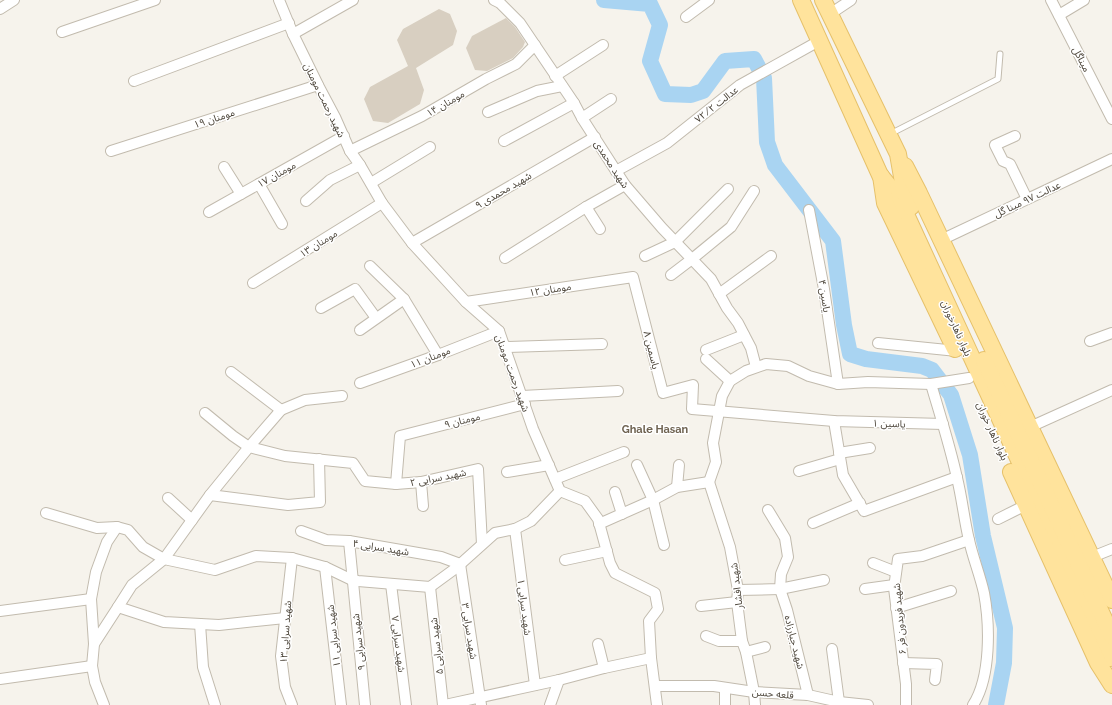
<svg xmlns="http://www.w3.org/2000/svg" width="1112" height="705" font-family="Raleway,'Noto Sans Arabic',sans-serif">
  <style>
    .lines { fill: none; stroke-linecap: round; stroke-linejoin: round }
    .river { stroke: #a9d4f2; stroke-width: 16 }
    .building { fill: #d8cfc1 }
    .lane-casing { stroke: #c2bbae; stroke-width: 7 }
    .street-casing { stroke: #c2bbae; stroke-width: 12 }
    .primary-casing { stroke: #e6c16a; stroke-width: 18 }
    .lane { stroke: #fff; stroke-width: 5 }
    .street { stroke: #fff; stroke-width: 10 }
    .primary { stroke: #ffe39c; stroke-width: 16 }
    .labels { text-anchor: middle; stroke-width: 3; stroke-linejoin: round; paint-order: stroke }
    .street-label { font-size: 10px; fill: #4b4439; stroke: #fff }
    .neighbourhood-label { font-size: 11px; font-weight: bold; fill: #6e6250; stroke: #fff }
  </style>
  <rect width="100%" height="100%" fill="#f6f3ec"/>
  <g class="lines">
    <path class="river" d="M604,0L650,4L660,25L650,61L665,94L691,95L703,91L725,61L754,59L764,78L767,142L775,165L833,241L844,325L850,354L866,359L922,366L932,370L951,395L970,455L983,536L1005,628L1004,663L996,705"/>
  </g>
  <g class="building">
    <path d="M439,9L450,14L457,31L453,45L416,68L424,90L420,104L388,123L373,121L364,99L370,87L408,66L397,40L403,29Z"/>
    <path d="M506,18L515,27L525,42L523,47L513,58L487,71L475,70L466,48L472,36Z"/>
  </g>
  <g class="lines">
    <g class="lane-casing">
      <path id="lane" d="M890,134L998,79L1000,54"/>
    </g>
    <g class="street-casing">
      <g id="street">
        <path d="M279,0L293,34L318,85L335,117L350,151L360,165L382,203L412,243L466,302L499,331L533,429L560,491L585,501L598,519L610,563L615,573L655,593L658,609L649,621L651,658L657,705"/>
        <path d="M494,0L500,3L520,23L574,103L582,118L625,185L662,228L711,279L727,308L738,323L751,348L756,367"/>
        <path d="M1051,0L1112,119"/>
        <path d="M0,9L14,0"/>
        <path d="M830,14L851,0"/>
        <path d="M1059,15L1084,0"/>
        <path d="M686,17L709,0"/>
        <path d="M62,32L155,0"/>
        <path d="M293,34L353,0"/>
        <path d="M555,76L603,45"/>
        <path d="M134,81L289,23"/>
        <path d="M488,112L537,91L562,86"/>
        <path d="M582,118L611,99"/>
        <path d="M1015,136L995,145L1003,161L1010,164L1027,199"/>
        <path d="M504,141L574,103"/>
        <path d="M111,151L318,85"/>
        <path d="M350,151L422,116L486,79L516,64L535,45"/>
        <path d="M224,167L241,194"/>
        <path d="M616,171L667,143L740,85L819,41"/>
        <path d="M371,183L430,147"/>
        <path d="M259,184L282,224"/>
        <path d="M306,201L330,180L360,165"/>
        <path d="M586,207L600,229"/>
        <path d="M809,210L824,289L838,384"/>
        <path d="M209,212L344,136"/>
        <path d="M941,240L1112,159"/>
        <path d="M412,243L595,137"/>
        <path d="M645,256L675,242L728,189"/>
        <path d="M505,258L586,207L625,185"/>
        <path d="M370,266L404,299L438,355"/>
        <path d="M671,275L692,259L731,227L754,191"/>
        <path d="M253,283L382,203"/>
        <path d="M719,294L771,256"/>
        <path d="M466,302L633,277L663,393L693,385L692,409L834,421L943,424"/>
        <path d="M321,308L355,289L376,318"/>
        <path d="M360,330L404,299"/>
        <path d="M1090,341L1112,333"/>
        <path d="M878,343L957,351"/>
        <path d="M505,347L602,344"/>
        <path d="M706,350L744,335"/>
        <path d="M706,359L730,381"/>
        <path d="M231,372L281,410"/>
        <path d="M360,383L438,355L499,331"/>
        <path d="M931,384C940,415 950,446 957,478C962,498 964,519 969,540C973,558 980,575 984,593C990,625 991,677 973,705"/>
        <path d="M522,396L618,391"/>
        <path d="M205,413L233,436L249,447L281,410L305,400L342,396"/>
        <path d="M834,421L843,475L864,511L957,477"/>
        <path d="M1030,427L1112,390"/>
        <path d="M839,453L870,448"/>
        <path d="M637,465L653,500L664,545"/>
        <path d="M799,471L840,459"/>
        <path d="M507,472L549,465"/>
        <path d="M555,479L624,452"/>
        <path d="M421,482L423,506"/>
        <path d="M709,482L716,462L713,443L722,396L730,381L746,371L766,364L788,366L809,376L838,384L868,382L931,384L969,378"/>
        <path d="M709,482L730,547L738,590L737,602L742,641L746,652L754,692L755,705"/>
        <path d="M396,484L400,436L525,404"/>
        <path d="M677,487L679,465"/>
        <path d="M615,492L622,514"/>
        <path d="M210,495L288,505L320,502L319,459"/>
        <path d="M168,498L192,520"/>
        <path d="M768,510L785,538L788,557L781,574L780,589L787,610L808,695"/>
        <path d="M46,513L97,528L117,527L128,530L143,547L164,559L215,570L256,556L292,558L325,567L352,580L358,581L430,587L456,568L495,533L515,529L531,521L560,491"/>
        <path d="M998,519L1026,505"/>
        <path d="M813,523L860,503"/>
        <path d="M599,524L653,500L677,487L709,482"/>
        <path d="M515,529L535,685"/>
        <path d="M301,531L326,540L349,541L441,557L460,564L481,705"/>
        <path d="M349,541L365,705"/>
        <path d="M1092,557L1112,549"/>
        <path d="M292,558L281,656L285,687L292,705"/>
        <path d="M565,560L607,551"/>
        <path d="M873,563L896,572"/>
        <path d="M325,567L341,705"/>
        <path d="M391,584L406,705"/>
        <path d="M430,587L443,705"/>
        <path d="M865,589L894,585"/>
        <path d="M738,590L780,589L824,580"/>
        <path d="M701,606L737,602"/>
        <path d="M896,608L951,591"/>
        <path d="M0,611L91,599"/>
        <path d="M285,618L219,625L164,622L118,607L132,585L164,559L210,495L249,447L285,456L353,463L365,481L396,484L421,482L478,469L482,544"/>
        <path d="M200,624L203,667L215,705"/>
        <path d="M706,636L719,641H742"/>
        <path d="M94,644L91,599L96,572L107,542L117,527"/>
        <path d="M598,644L604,668"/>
        <path d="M832,649L839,702"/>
        <path d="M746,652L765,647"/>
        <path d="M903,663L937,664L935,680"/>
        <path d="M0,679L92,666"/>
        <path d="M655,686H714L754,692L808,695L839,702L868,705"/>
        <path d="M104,705L95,682L92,666L94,644L118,607"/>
        <path d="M445,705L559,680L604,668L651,658"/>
        <path d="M550,705L559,680"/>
        <path d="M725,705V688"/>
        <path d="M906,705V684L894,588L898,559L922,556L969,540"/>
      </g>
    </g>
    <g class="primary-casing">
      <g id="primary">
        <path d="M801,0L880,175L898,197L1110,658"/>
        <path d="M823,0L898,154L905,194L911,207"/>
        <path d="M905,166L919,193L1112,600"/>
        <path d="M881,176L885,203L955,349"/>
        <path d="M984,360L1112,636"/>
        <path d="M1011,472L1098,663L1112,685"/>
      </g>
    </g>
    <use href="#lane" class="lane"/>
    <use href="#street" class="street"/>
    <use href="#primary" class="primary"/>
  </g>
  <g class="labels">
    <g class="street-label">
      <text transform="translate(1082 59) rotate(63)" y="4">میناگل</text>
      <text transform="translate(325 100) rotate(64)" y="4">شهید رحمت مومنان</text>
      <text transform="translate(445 103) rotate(-30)" y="4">مومنان ۱۴</text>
      <text transform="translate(716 104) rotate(-38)" y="4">عدالت ۷۲/۲</text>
      <text transform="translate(214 118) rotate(-18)" y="4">مومنان ۱۹</text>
      <text transform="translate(612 164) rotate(57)" y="4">شهید محمدی</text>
      <text transform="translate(276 174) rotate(-29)" y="4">مومنان ۱۷</text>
      <text transform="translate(503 190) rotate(-30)" y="4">۹ شهید محمدی</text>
      <text transform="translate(1027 199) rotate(-25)" y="4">عدالت ۹۷ مینا گل</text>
      <text transform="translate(318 243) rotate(-32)" y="4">مومنان ۱۳</text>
      <text transform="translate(550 289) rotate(-9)" y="4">مومنان ۱۲</text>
      <text transform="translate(825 296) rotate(81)" y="4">یاسین ۴</text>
      <text transform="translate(957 328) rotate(66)" y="4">بلوار ناهارخوران</text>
      <text transform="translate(652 350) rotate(76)" y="4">یاسمین ۸</text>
      <text transform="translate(430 357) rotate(-21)" y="4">مومنان ۱۱</text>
      <text transform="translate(513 373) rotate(70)" y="4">شهید رحمت مومنان</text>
      <text transform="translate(462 420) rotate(-14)" y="4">مومنان ۹</text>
      <text transform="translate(889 423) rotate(2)" y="4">یاسین ۱</text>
      <text transform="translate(993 431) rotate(66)" y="4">بلوار ناهار خوران</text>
      <text transform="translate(438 477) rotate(-11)" y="4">شهید سرایی ۲</text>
      <text transform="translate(381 547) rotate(9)" y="4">شهید سرایی ۴</text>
      <text transform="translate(736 586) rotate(-97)" y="4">شهید افشار</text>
      <text transform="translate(525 607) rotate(83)" y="4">شهید سرایی ۱</text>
      <text transform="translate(899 619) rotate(-95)" y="4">شهید فریدون فر ۶</text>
      <text transform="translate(470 631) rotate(81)" y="4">شهید سرایی ۳</text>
      <text transform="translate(285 632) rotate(-86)" y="4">شهید سرایی ۱۳</text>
      <text transform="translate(333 636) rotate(-96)" y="4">شهید سرایی ۱۱</text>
      <text transform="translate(358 642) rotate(-96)" y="4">شهید سرایی ۹</text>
      <text transform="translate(795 642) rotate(76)" y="4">شهید جبارزاده</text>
      <text transform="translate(399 644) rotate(83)" y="4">شهید سرایی ۷</text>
      <text transform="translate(436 646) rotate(-96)" y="4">شهید سرایی ۵</text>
      <text transform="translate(773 693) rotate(5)" y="4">قلعه حسن</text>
    </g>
    <g class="neighbourhood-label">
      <text x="655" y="433">Ghale Hasan</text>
    </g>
  </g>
</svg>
